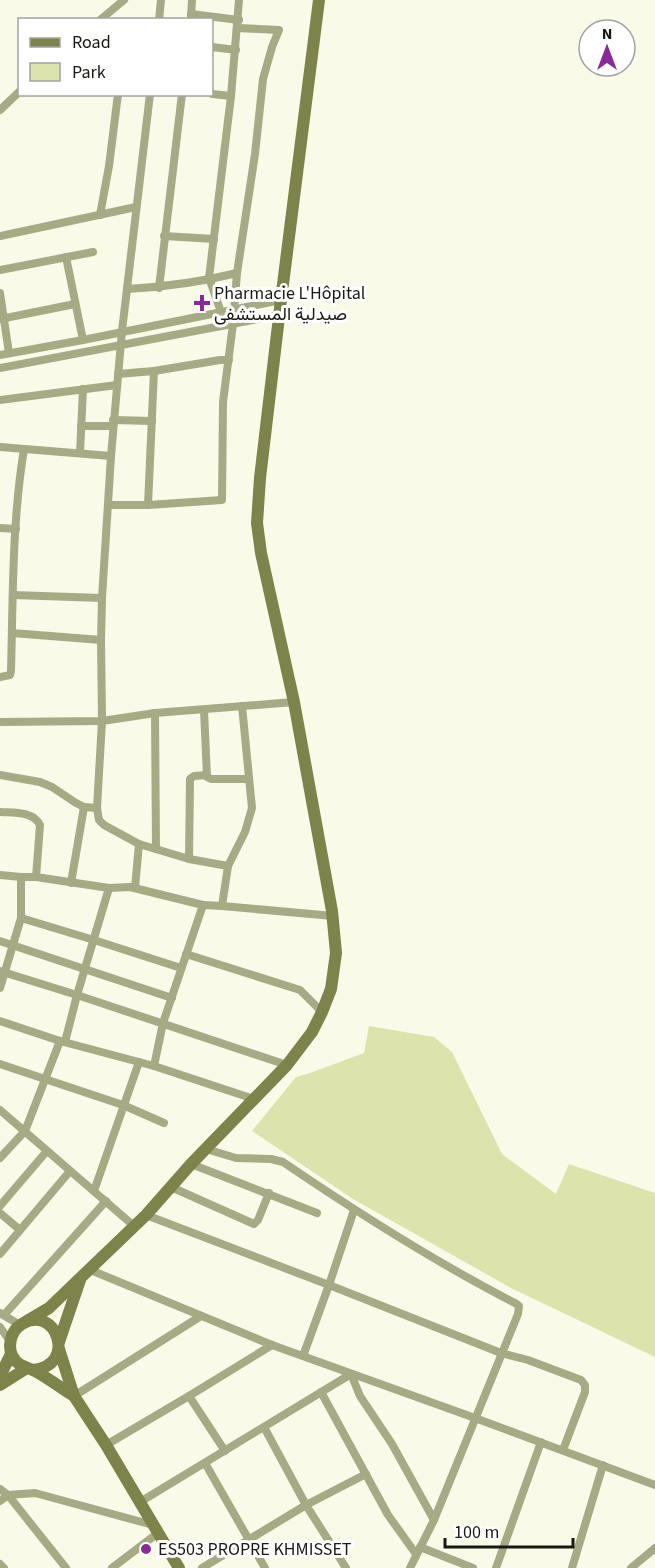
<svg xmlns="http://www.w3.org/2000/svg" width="655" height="1568" font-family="'Source Sans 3',Vazirmatn,sans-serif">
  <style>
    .green { fill: #dde3ad }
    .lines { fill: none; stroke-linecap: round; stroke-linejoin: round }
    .street { stroke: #a6aa85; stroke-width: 8 }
    .secondary { stroke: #7e834b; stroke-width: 12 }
    .poi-dot { fill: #892b96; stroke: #fff; stroke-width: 2 }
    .labels { text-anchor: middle; stroke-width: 6; stroke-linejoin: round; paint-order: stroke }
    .poi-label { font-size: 18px; fill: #191913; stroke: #fff; text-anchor: start }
  </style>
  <rect width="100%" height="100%" fill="#f9fbe8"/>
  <path class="green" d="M369,1026L434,1037L452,1052L502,1154L556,1194L569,1164L655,1193V1357L511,1288L353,1199L252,1131L296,1077L310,1073L364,1053Z"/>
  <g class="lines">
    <g class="street">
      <path d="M191,14L239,20"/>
      <path d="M191,17L192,0"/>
      <path d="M100,20L124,0"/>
      <path d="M159,20L161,0"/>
      <path d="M212,47L236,50"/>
      <path d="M150,94L122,331L111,456L102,598L101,640L102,721L97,808L99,820L104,825L139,844L189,859L228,866L245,832L252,808L242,706"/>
      <path d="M212,94L231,96"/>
      <path d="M0,110L20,91"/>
      <path d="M100,215L109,166L118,94"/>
      <path d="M0,236L136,207"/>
      <path d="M164,236L214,239"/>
      <path d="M66,257L83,340"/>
      <path d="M0,270L93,252"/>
      <path d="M159,288L182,94"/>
      <path d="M127,289C164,287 201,282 237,273"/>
      <path d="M0,293L9,353"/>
      <path d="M221,312L209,278L231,96L239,0"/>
      <path d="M0,319L75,304"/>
      <path d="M0,355L83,340L281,300"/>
      <path d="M0,368L279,315"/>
      <path d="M118,374L154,371L220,360H229"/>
      <path d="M0,400L117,385"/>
      <path d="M113,420L152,421"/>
      <path d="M81,426H113"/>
      <path d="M0,447L111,456"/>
      <path d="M80,453L83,389"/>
      <path d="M108,505H148L222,500L223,402L233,324L237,273L255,154L263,79L272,47L279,30L238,28"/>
      <path d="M148,505L154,371"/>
      <path d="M0,528L16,529"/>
      <path d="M13,595L102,598"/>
      <path d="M12,633L101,640"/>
      <path d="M0,677L10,675L11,671C13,597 12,522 24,449"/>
      <path d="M204,710L207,777L211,779H249"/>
      <path d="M155,713L156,849"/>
      <path d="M0,722L102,721L155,713L294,702"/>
      <path d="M0,775L40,782L52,787L76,803L84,807L97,808"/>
      <path d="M0,812C13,813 33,811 40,825L36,877"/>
      <path d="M189,859L190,779L194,776L207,775"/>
      <path d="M0,875L21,877H36L109,888L77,995L65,1042"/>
      <path d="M71,883L84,807"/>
      <path d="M109,888L130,887L203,905L163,1023L154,1066"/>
      <path d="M135,888L139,844"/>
      <path d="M203,905L222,906L228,866"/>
      <path d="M222,906L333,916"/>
      <path d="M21,918L94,940L181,968"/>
      <path d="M0,941L172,998"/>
      <path d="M186,954L300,990L322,1012"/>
      <path d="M0,971L77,995L287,1065"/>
      <path d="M0,988L21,918V877"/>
      <path d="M0,1021L60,1041L154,1066L254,1099"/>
      <path d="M0,1064L123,1105L164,1123"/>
      <path d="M0,1110L134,1226"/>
      <path d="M206,1149L236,1158L271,1159L283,1162C358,1213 435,1262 515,1303L519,1306L518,1314L434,1520L410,1568"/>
      <path d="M0,1158L25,1131L60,1041"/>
      <path d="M191,1164L317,1213"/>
      <path d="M171,1187L254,1224L258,1220L269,1193"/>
      <path d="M94,1191L139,1062"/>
      <path d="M0,1206L46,1152"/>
      <path d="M0,1213L20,1230"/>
      <path d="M146,1215L329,1285L501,1353L528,1360L581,1380L585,1385V1392L563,1450"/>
      <path d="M0,1254L70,1171"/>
      <path d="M88,1269L272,1345L475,1418L655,1485"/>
      <path d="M0,1313L20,1325"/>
      <path d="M4,1315L106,1201"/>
      <path d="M0,1327L10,1341"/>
      <path d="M303,1356L329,1285L354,1210"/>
      <path d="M321,1392L388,1515L416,1554"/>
      <path d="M74,1396L201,1316"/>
      <path d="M189,1396L225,1451"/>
      <path d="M264,1427L306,1505L346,1568"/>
      <path d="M106,1445L189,1396L272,1345"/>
      <path d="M205,1463L265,1568"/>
      <path d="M0,1489L8,1495L66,1568"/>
      <path d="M0,1501L8,1495L35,1493L153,1525"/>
      <path d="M140,1502L351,1374L360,1396L392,1444L434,1520"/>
      <path d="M420,1547L473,1568"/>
      <path d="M0,1564L4,1568"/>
      <path d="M112,1568L158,1533"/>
      <path d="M202,1568L306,1505L366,1474"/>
      <path d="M496,1568L541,1442"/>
      <path d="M572,1568L603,1465"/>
      <path d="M631,1568L655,1548"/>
    </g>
    <g class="secondary">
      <path d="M27,1321L49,1308L146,1215L191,1164L287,1065L312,1032L322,1012L331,989L336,953L332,911L294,702L261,553L257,523L260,478L281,300L319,0"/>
      <path d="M59,1342L80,1280"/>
      <path d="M59,1349L74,1396L106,1445L179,1568"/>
      <path d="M33,1370C79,1365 55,1303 22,1324C10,1331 6,1349 15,1360C20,1367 28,1367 35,1371C48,1378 61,1388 74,1396"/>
      <path d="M0,1376L11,1354"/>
      <path d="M0,1385L27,1368"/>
    </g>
  </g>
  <g class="poi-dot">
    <path d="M199 294h6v6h6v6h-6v6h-6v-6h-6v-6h6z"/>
    <circle cx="146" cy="1549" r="6"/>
  </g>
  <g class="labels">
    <g class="poi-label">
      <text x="214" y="299">Pharmacie L'Hôpital<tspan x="214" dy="21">صيدلية المستشفى</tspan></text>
      <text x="158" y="1555">ES503 PROPRE KHMISSET</text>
    </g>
  </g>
  <rect x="18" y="18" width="195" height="78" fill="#ffffff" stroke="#a3a3a1" stroke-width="1.5"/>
  <rect x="30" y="38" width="30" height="9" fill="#7e834b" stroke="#a3a3a1" stroke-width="1.5"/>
  <text x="72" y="48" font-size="18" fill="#191913">Road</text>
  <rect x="30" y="63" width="30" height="18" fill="#dde3ad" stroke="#a3a3a1" stroke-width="1.5"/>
  <text x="72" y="78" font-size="18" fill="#191913">Park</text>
  <g transform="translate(607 48)"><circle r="28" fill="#ffffff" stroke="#a3a3a1" stroke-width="1.5"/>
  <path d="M0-4.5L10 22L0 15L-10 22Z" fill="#892b96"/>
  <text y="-9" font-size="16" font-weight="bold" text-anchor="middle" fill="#191913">N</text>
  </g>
  <path d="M445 1538v9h128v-9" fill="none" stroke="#191913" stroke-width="3"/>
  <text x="454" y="1538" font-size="18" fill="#191913" stroke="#ffffff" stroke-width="4.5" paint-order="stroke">100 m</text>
</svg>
